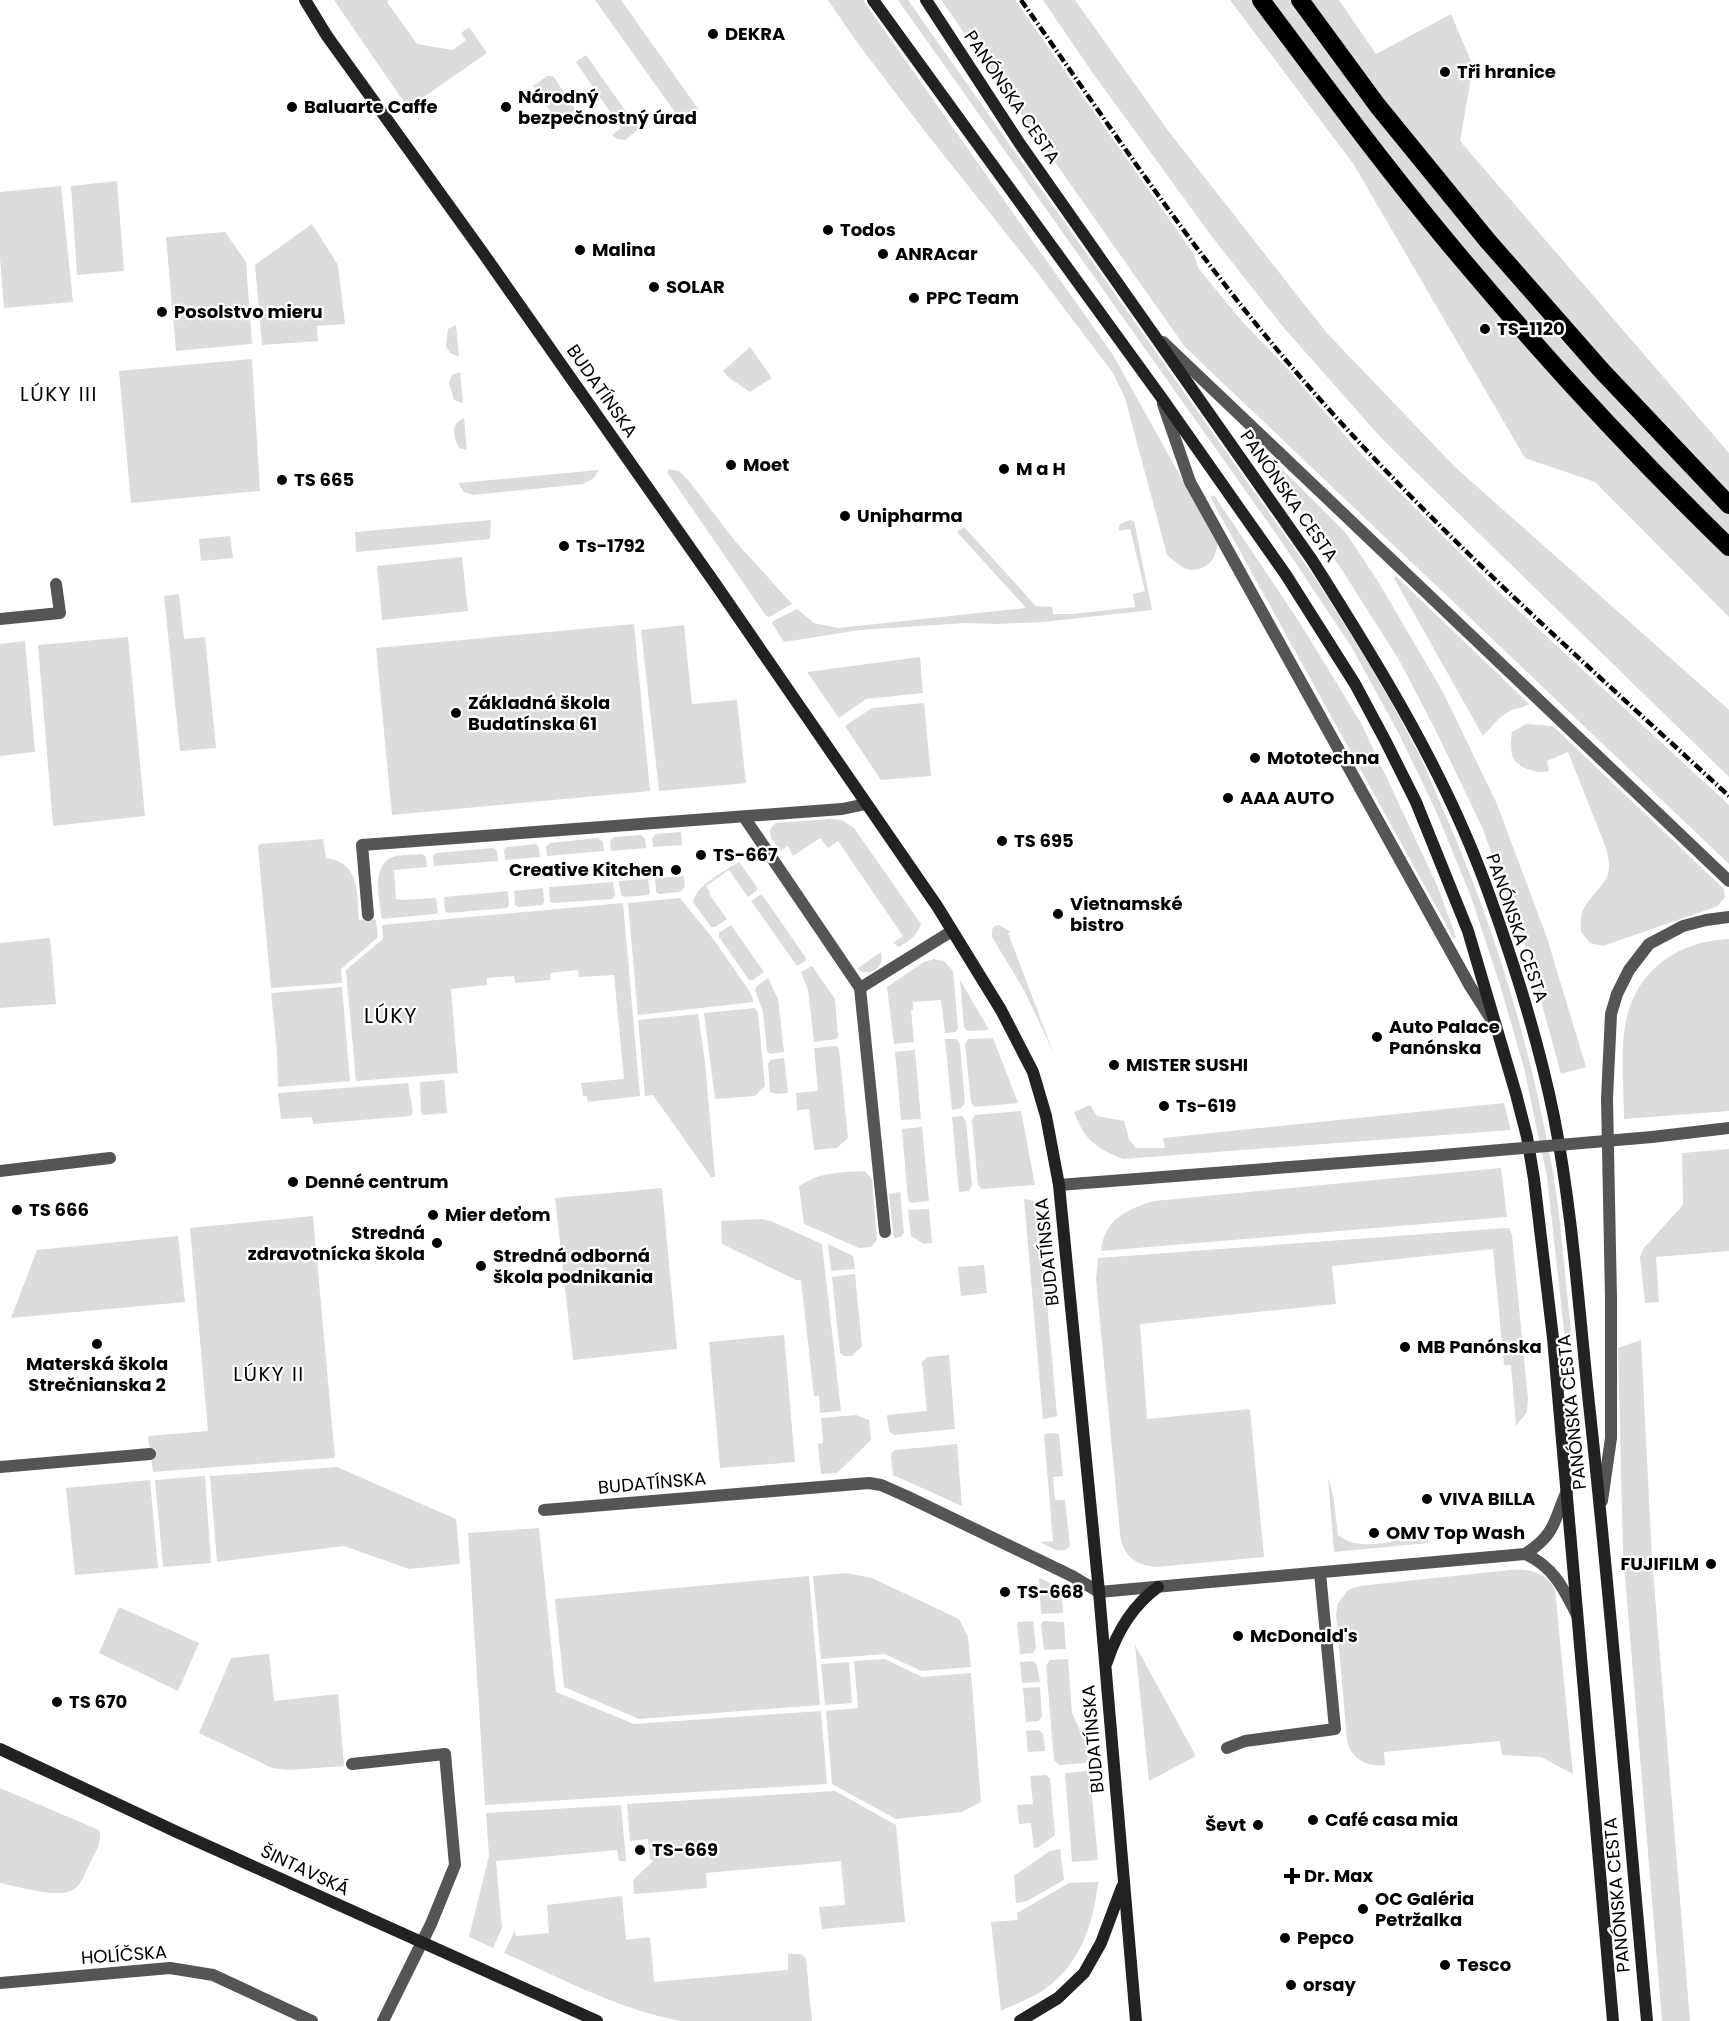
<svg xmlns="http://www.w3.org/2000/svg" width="1729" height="2021" font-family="Poppins,sans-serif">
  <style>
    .green { fill: #dcdcdc }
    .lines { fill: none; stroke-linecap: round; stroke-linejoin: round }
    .highway-casing { stroke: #dbdbdb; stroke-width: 20 }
    .street { stroke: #555; stroke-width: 12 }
    .secondary { stroke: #222; stroke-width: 12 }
    .highway { stroke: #000; stroke-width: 18 }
    .rail { stroke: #000; stroke-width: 4.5; stroke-dasharray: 9 3 1.5 3; stroke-linecap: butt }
    .street-bridge { stroke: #555; stroke-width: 12 }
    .poi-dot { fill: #000; stroke: #fff; stroke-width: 2 }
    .labels { text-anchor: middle; stroke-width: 4.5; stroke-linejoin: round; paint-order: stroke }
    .poi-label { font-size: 18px; font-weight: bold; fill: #000; stroke: #fff; text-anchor: start }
    .street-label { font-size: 18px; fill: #000; stroke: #fff }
    .neighbourhood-label { font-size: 20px; letter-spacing: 1.5px; fill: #000; stroke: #fff }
    .quarter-label { font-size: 21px; letter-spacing: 1.5px; fill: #000; stroke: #fff }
  </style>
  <rect width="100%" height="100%" fill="#fff"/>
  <g class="green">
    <path d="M334,0H389L387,2L417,44L453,50L466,40L461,33L469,27L487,53L408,108Z"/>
    <path d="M595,0H621L699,110L682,122Z"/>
    <path d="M828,0H863L1113,355L1217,542C1218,560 1203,575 1184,568C1178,565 1172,559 1167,555L1125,398L1113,373L1032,266L923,129L856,41Z"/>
    <path d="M898,0H908L1317,581C1352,635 1385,688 1414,745C1425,765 1433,787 1442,807C1493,922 1530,1043 1552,1167C1562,1223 1565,1282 1572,1339H1565L1547,1177L1524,1068L1500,985L1471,897L1436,811L1399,734L1351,646L1279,538Z"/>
    <path d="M941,0H1015L1193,253L1199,269L1241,320L1285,366L1362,455L1504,597L1729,805V864L1185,347Z"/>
    <path d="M1043,0H1075L1169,132L1326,332L1456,468L1729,710V777L1383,440L1284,328L1213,238L1092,72Z"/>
    <path d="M1230,0H1339L1376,54L1451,14L1473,66L1460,141L1729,453V617L1595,482L1525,458L1354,165Z"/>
    <path d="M586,55L632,120L642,114L644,122L639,129L625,140L617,139L612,135L621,128L576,62Z"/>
    <path d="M547,76H553L574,107V111L558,122L533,86Z"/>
    <path d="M117,181L124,271L77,275L71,186Z"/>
    <path d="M61,186L73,302L4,308L0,258V192Z"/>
    <path d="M312,224L338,265L345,324L317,326L318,341L262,345L255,265Z"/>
    <path d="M225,232L246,262L252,344L176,351L166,237Z"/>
    <path d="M456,325L459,357L450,353L446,346L448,329Z"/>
    <path d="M750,347L772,378L750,392L728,377L723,371Z"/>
    <path d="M252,359L260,491L131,503L119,371Z"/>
    <path d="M460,372L463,403L454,400L449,383L452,375Z"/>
    <path d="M464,418L467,450L459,448C453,436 450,424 464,418Z"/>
    <path d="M1264,451L1346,533L1379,583L1443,692L1497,804L1547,938L1586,1067L1561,1074L1528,953L1482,827L1435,729L1399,660L1342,570L1261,453Z"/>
    <path d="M669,469L679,471L689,481L735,541L792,604L769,617L766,616L667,472Z"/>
    <path d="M599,470L594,478L583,484L473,495L464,492L458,483Z"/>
    <path d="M1214,495L1298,620L1361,723L1437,885L1456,937L1454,939L1215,506L1211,497Z"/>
    <path d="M491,520L490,539L357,552L356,551L355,532Z"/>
    <path d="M1130,520L1134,521L1152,610L1043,622L998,624L965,623L860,630L784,642L772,623L773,621L797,609L814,623L838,628L1026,608L957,532L964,527L1036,606L1052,607L1053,614H1073L1135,607L1133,594L1145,591L1130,529L1118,531L1120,524Z"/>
    <path d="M230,536L233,558L201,561L199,539Z"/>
    <path d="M462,557L468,611L382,620L377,566Z"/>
    <path d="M1396,576L1529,704C1524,708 1517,708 1510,711C1498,717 1492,727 1483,736L1394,578Z"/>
    <path d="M179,594L184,639L205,637L216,748L180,751L164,596Z"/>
    <path d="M634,624L650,791L392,815L376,648Z"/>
    <path d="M684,625L692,704L737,700L746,783L659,791L641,630Z"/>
    <path d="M128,637L145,816L53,826L38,645Z"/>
    <path d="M25,641L35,752L0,756V644Z"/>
    <path d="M920,657L923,693L866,699L839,718L807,672Z"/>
    <path d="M924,703L931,776L881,780L845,726L872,708Z"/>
    <path d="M1526,724L1553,726L1724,889L1725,897L1718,906L1603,946L1590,943L1581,932C1581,924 1580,915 1584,908C1599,883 1616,882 1606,848L1568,752L1547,761L1549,771C1542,773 1538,772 1530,770C1510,764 1509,750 1512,732Z"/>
    <path d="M829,819L842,820L854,828L921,924C917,936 909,941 899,947L893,943L903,936L838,841L828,848L820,838L793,856L788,846L780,851L771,838L770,830L775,823Z"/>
    <path d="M681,832L682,845L653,847L652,838L656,834Z"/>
    <path d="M641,835L645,839L646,848L611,851L610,841L614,837Z"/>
    <path d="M598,838L603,842L604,851L547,856L546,847L550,843Z"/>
    <path d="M323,839L326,858C360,862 357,893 359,920H376L378,937L341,969L342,983L271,988L258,847L260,844Z"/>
    <path d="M536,844L539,848L540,857L505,860L504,850L507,847Z"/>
    <path d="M493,848L497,851L498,861L434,866L433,856L436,853Z"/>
    <path d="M422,854L426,857L427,867L394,870L396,899L404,900L436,898L438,912L435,914L382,919C380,901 370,865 393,857C402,854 414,855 422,854Z"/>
    <path d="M739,862L757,887V890L748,897L729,870L706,886L710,892L709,894L727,919L715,927H711L693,902C696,885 725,871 739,862Z"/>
    <path d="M684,876L685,887L680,892L659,894L656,892L655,878Z"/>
    <path d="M648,879L650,893L648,895L625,897L621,895L619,881Z"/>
    <path d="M613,882L615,895L612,899L553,903L550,902L549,887Z"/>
    <path d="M543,888L544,902L542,905L518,907L515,905L514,891Z"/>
    <path d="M508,891L509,905L507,908L448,913L445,911L444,897Z"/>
    <path d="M760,895L763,896L806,958L805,961L797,966L751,901Z"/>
    <path d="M680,898L714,940L750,992L754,1002L638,1015L628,903Z"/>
    <path d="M623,903L640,1096L588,1102L587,1096H583L581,1083L624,1079L614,975L579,977L578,970L550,973V980L515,983L514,976L487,978V985L451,989L458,1073L356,1081L346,970L383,939L382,925Z"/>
    <path d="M731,925L764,972L753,980H749L719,937V933Z"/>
    <path d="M999,925L1011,932L1008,933L1054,1054L1025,992L992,937V930L994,926Z"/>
    <path d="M50,938L56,1004L0,1008V943Z"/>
    <path d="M1729,939V1111L1624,1119C1624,1089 1620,1056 1625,1026C1634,972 1676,941 1729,939Z"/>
    <path d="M881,952C885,968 870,978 857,969Z"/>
    <path d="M934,959L944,961L953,971L958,1028L956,1032L945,1033L941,1000L913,1002V1010H911L914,1042L894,1044L887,987L924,962Z"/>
    <path d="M812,966L835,999L838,1037L836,1039L814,1042L808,990L801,972Z"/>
    <path d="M768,978L778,999L784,1052L770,1054L767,1051L763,1012L755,990L757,986Z"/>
    <path d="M960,980L989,1030L967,1031L964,1027Z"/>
    <path d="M342,987L350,1081L278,1087L277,1052L271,993Z"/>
    <path d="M755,1008L758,1013L765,1086L755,1096L715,1099L704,1013Z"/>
    <path d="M698,1014L705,1062L715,1177H711L653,1095L645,1096L638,1020Z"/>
    <path d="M993,1038L1018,1103L974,1107L971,1102L965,1044L968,1039Z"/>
    <path d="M945,1039H957L960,1045L965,1103L961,1108L952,1110Z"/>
    <path d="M837,1046L839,1049L848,1138L837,1148L814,1150L809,1109L797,1110L796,1093L818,1091L814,1048Z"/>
    <path d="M915,1050L921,1119L901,1120L895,1052Z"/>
    <path d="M784,1058L788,1093L777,1094L770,1092L768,1064L770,1060Z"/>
    <path d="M444,1080L447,1113L423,1115L421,1112L420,1082Z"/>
    <path d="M408,1083L413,1112L411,1116L313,1124L312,1117L281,1119L278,1093Z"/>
    <path d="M1504,1103L1511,1130L1123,1159C1096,1148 1084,1140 1074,1112L1090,1105L1097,1116L1124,1121L1129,1139L1136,1148H1165L1163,1138Z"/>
    <path d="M1021,1111L1035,1185L982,1189L978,1185L972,1120L975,1115Z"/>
    <path d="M962,1116L966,1121L972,1185L969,1191L959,1192L952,1117Z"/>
    <path d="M922,1127L929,1201L911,1203L908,1200L902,1129Z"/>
    <path d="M1729,1149V1251L1656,1257L1659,1302L1645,1303L1640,1257L1644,1248L1683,1205L1682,1153Z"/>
    <path d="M1501,1168L1507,1217L1101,1251C1104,1220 1126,1209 1154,1201Z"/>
    <path d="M865,1171L872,1179L877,1240L871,1247L859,1248L804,1224L799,1186C822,1171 840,1173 865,1171Z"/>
    <path d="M662,1188L677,1349L573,1360L555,1198Z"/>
    <path d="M900,1192L904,1233L901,1237L894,1238L889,1194Z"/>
    <path d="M1024,1199L1038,1202L1057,1416L1043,1419Z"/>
    <path d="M929,1209L932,1243L924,1244L911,1236L908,1210Z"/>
    <path d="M313,1216L335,1458L153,1472L148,1436L208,1431L190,1228Z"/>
    <path d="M761,1219L771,1221L822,1244L841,1411L820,1413L819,1396H814L801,1280H796L722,1244L721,1221Z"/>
    <path d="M1506,1228H1509L1512,1235L1528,1399L1527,1412L1516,1426L1511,1365H1504L1493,1249L1332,1266L1336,1304L1140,1324L1147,1419L1250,1409L1264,1557L1156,1567C1135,1565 1122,1555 1120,1533L1096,1280L1098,1258Z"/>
    <path d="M178,1236L185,1302L11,1318L37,1250Z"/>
    <path d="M828,1244L853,1256L855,1269L831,1271Z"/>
    <path d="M984,1265L987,1293L961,1296L958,1267Z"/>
    <path d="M855,1274L862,1346L852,1356H844L840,1353L832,1277Z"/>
    <path d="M784,1335L795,1462L720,1468L709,1342Z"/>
    <path d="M1641,1340L1652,1559L1690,2021H1662L1623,1553L1618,1348Z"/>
    <path d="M949,1355L955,1429L894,1435L889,1431L887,1415L927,1411L922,1362L927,1357Z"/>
    <path d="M856,1415L869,1420L871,1440L837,1473L821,1474L818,1444L823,1443L821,1418Z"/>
    <path d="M1053,1433L1059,1434L1063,1476L1053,1477L1055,1500H1065L1070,1546C1062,1556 1050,1547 1040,1542L1053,1541L1044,1434Z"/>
    <path d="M957,1444L962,1506L893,1475L891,1454L895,1450Z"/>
    <path d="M337,1467L456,1519L460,1564L409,1569L344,1546L217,1562L210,1476Z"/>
    <path d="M205,1476L211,1563L163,1567L155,1480Z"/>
    <path d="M1328,1477L1333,1495L1338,1535C1359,1553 1397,1540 1421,1535L1428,1539V1543L1334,1552Z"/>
    <path d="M150,1480L158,1568L75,1575L66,1488Z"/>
    <path d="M539,1528L556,1692L634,1724L821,1711L827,1784L485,1805L468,1533Z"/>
    <path d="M1510,1570C1530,1569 1543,1571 1555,1589L1573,1774L1541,1757L1502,1755L1500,1741L1384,1752L1385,1765C1366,1767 1351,1759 1347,1740L1336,1614L1338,1603L1348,1590L1359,1586Z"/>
    <path d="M846,1573L872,1578L959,1619L968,1637L971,1667L921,1671L885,1654L821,1659L813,1576Z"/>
    <path d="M809,1576L820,1705L639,1719L564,1687L555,1599Z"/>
    <path d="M1039,1578C1057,1585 1063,1595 1063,1613L1041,1614Z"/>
    <path d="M119,1607L199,1643L178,1691L99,1653Z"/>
    <path d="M1033,1621L1036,1648L1033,1653L1020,1654L1017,1622Z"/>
    <path d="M1043,1621L1064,1622L1066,1649L1044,1650L1041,1624Z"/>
    <path d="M1135,1645L1196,1756L1149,1781Z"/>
    <path d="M269,1654L274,1701L338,1694L344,1766L289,1770L272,1768L199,1733L231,1658Z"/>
    <path d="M885,1659L922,1677L971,1673L981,1802L962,1812L896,1819L832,1784L826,1711L858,1708L854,1661Z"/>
    <path d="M1068,1659L1072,1713L1087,1746L1088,1760L1085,1763L1060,1765L1054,1760L1046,1665L1050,1660Z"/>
    <path d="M1033,1661L1037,1665L1040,1682L1022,1683L1020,1662Z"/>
    <path d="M849,1662L852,1703L825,1705L821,1664Z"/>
    <path d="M1040,1687L1042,1717L1038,1721L1026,1722L1023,1688Z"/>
    <path d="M1039,1730L1043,1734L1045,1751L1028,1752L1026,1731Z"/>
    <path d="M1087,1771L1090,1775L1098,1860L1072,1862L1065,1773Z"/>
    <path d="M1046,1775L1050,1778L1055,1835L1039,1847L1034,1848L1031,1823L1019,1824L1017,1805L1033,1804L1030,1776Z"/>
    <path d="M0,1788L99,1830C103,1841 96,1851 91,1861C87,1869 83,1879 78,1886C64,1902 18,1886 0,1883Z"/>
    <path d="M835,1791L896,1825L905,1922L822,1929L819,1907L845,1905L841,1861L706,1873L707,1888L634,1894L633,1880L653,1861L650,1859L648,1839L630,1841L627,1804Z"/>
    <path d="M621,1805L626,1861H619L617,1850L496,1861L502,1928L493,1948L469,1937L489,1856L486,1813Z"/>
    <path d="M1060,1849L1064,1880L1027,1901L1016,1903L1014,1876L1050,1851Z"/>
    <path d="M1098,1882C1093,1927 1079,1968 1039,1993C1027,2000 1013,2005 1001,2011L991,1922L1018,1920L1017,1913L1069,1883Z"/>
    <path d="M622,1896L626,1940L650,1937L654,1982L788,1970V1954C795,1954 802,1952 806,1959L812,2021H681C619,2010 561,1978 504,1953L515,1930L516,1936L549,1933L547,1905Z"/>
  </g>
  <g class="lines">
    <g class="highway-casing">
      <g id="highway">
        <path d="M1261,0C1326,87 1391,175 1461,258C1545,358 1635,456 1729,547"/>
        <path d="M1300,0L1377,105L1487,240L1602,371L1729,505"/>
      </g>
    </g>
    <g class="street">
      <path d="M1163,342L1729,881"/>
      <path d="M1163,404L1190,482L1470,986L1493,1022"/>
      <path d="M0,619L60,613L56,584"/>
      <path d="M744,817L860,988L885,1232"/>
      <path d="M368,915L362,845L842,809L866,804"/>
      <path d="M860,988L952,931"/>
      <path d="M1652,1137L1729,1128"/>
      <path d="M0,1171L110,1158"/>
      <path d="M1059,1185L1431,1156"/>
      <path d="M0,1467L150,1454"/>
      <path d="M1602,1501L1611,1438V1298L1607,1099L1611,1014L1617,994L1629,970L1649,944L1683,926L1706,920L1729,917"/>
      <path d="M544,1510L869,1483L881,1485L906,1496L1072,1576L1099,1592L1525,1554C1556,1534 1553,1522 1567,1491"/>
      <path d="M1525,1554C1553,1566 1564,1589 1577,1615"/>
      <path d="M1227,1748L1245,1741L1335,1729L1320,1573"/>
      <path d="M352,1764L445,1754L455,1865L431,1924L383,2021"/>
      <path d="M0,1983L170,1968L213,1975L312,2021"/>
    </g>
    <g class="secondary">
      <path d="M305,0L327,36L483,253L714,582L937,906L1001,1010L1033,1072L1046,1116L1059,1185L1099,1592L1136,2021"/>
      <path d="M873,0L1161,397L1286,575L1355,684L1385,740L1416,802L1468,931L1516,1094L1527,1137L1534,1179L1553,1338L1613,2021"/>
      <path d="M926,0L1020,144L1312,560C1380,667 1448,777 1490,897C1516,969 1539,1043 1554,1117C1573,1214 1579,1314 1590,1413C1612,1615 1628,1818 1647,2021"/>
      <path d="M1107,1662C1117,1631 1132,1606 1158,1587"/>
      <path d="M0,1749L179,1833L597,2021"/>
      <path d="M1020,2021L1058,1998L1084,1973L1101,1943L1122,1887"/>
    </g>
    <use href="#highway" class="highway"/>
    <path class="rail" d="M1021,0C1112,129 1199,261 1303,380C1433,530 1583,661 1729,796"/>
    <path class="street-bridge" d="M1431,1156L1652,1137"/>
  </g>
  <g class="poi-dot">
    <circle cx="713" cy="34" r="6"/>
    <circle cx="1445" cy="72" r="6"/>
    <circle cx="292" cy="107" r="6"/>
    <circle cx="506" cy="107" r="6"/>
    <circle cx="828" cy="230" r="6"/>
    <circle cx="580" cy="250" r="6"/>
    <circle cx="883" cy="254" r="6"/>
    <circle cx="654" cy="287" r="6"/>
    <circle cx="914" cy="298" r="6"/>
    <circle cx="162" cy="312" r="6"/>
    <circle cx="1485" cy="329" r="6"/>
    <circle cx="731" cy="465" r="6"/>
    <circle cx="1004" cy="469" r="6"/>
    <circle cx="282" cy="480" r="6"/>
    <circle cx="845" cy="516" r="6"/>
    <circle cx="564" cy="546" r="6"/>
    <circle cx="456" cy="713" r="6"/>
    <circle cx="1255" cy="758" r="6"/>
    <circle cx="1228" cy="798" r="6"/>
    <circle cx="1002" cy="841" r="6"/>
    <circle cx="701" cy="855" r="6"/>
    <circle cx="676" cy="870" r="6"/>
    <circle cx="1058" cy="914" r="6"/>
    <circle cx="1377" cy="1037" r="6"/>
    <circle cx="1114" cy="1065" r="6"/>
    <circle cx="1164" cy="1106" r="6"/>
    <circle cx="293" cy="1182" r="6"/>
    <circle cx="17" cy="1210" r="6"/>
    <circle cx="433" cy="1215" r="6"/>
    <circle cx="437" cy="1243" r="6"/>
    <circle cx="481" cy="1266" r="6"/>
    <circle cx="97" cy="1344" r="6"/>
    <circle cx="1405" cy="1347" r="6"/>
    <circle cx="1427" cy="1499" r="6"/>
    <circle cx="1374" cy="1533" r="6"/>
    <circle cx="1711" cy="1564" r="6"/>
    <circle cx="1005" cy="1592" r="6"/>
    <circle cx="1238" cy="1636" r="6"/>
    <circle cx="57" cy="1702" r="6"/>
    <circle cx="1313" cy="1820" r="6"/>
    <circle cx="1258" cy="1825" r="6"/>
    <circle cx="640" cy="1850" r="6"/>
    <path d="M1289 1867h6v6h6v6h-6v6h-6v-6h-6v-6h6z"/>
    <circle cx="1363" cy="1909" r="6"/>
    <circle cx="1285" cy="1938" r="6"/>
    <circle cx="1445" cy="1965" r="6"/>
    <circle cx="1291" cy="1985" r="6"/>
  </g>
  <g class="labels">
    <g class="poi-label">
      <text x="725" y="40">DEKRA</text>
      <text x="1457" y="78">Tři hranice</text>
      <text x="518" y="103">Národný<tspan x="518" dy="21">bezpečnostný úrad</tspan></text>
      <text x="304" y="113">Baluarte Caffe</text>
      <text x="840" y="236">Todos</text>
      <text x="592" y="256">Malina</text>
      <text x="895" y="260">ANRAcar</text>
      <text x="666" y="293">SOLAR</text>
      <text x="926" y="304">PPC Team</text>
      <text x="174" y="318">Posolstvo mieru</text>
      <text x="1497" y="335">TS-1120</text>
      <text x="743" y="471">Moet</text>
      <text x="1016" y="475">M a H</text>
      <text x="294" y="486">TS 665</text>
      <text x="857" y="522">Unipharma</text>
      <text x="576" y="552">Ts-1792</text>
      <text x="468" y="709">Základná škola<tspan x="468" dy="21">Budatínska 61</tspan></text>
      <text x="1267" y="764">Mototechna</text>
      <text x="1240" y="804">AAA AUTO</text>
      <text x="1014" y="847">TS 695</text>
      <text x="713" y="861">TS-667</text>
      <text x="664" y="876" text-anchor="end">Creative Kitchen</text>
      <text x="1070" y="910">Vietnamské<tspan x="1070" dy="21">bistro</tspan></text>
      <text x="1389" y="1033">Auto Palace<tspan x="1389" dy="21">Panónska</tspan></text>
      <text x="1126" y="1071">MISTER SUSHI</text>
      <text x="1176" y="1112">Ts-619</text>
      <text x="305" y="1188">Denné centrum</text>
      <text x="29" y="1216">TS 666</text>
      <text x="445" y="1221">Mier deťom</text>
      <text x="425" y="1239" text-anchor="end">Stredná<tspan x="425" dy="21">zdravotnícka škola</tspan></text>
      <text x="493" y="1262">Stredná odborná<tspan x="493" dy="21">škola podnikania</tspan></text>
      <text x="1417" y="1353">MB Panónska</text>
      <text x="97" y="1370" text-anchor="middle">Materská škola<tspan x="97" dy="21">Strečnianska 2</tspan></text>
      <text x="1439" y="1505">VIVA BILLA</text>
      <text x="1386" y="1539">OMV Top Wash</text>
      <text x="1699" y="1570" text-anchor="end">FUJIFILM</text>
      <text x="1017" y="1598">TS-668</text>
      <text x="1250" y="1642">McDonald's</text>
      <text x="69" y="1708">TS 670</text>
      <text x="1325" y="1826">Café casa mia</text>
      <text x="1246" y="1831" text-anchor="end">Ševt</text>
      <text x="652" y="1856">TS-669</text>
      <text x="1304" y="1882">Dr. Max</text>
      <text x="1375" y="1905">OC Galéria<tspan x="1375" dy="21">Petržalka</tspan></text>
      <text x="1297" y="1944">Pepco</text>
      <text x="1457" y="1971">Tesco</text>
      <text x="1303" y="1991">orsay</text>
    </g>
    <g class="street-label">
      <text transform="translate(1012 97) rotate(56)" y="6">PANÓNSKA CESTA</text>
      <text transform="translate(602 391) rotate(55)" y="6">BUDATÍNSKA</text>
      <text transform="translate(1289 496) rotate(55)" y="6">PANÓNSKA CESTA</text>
      <text transform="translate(1517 928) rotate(71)" y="6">PANÓNSKA CESTA</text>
      <text transform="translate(1047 1252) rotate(-96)" y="6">BUDATÍNSKA</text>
      <text transform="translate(1572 1412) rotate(-96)" y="6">PANÓNSKA CESTA</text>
      <text transform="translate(652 1483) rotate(-5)" y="6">BUDATÍNSKA</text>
      <text transform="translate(1093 1739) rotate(-95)" y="6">BUDATÍNSKA</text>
      <text transform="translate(305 1870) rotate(25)" y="6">ŠINTAVSKÁ</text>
      <text transform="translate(1617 1895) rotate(-95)" y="6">PANÓNSKA CESTA</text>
      <text transform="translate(124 1955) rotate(-4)" y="6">HOLÍČSKA</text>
    </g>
    <g class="neighbourhood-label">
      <text x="59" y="401">LÚKY III</text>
      <text x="269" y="1381">LÚKY II</text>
    </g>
    <g class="quarter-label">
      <text x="391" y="1023">LÚKY</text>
    </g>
  </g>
</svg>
